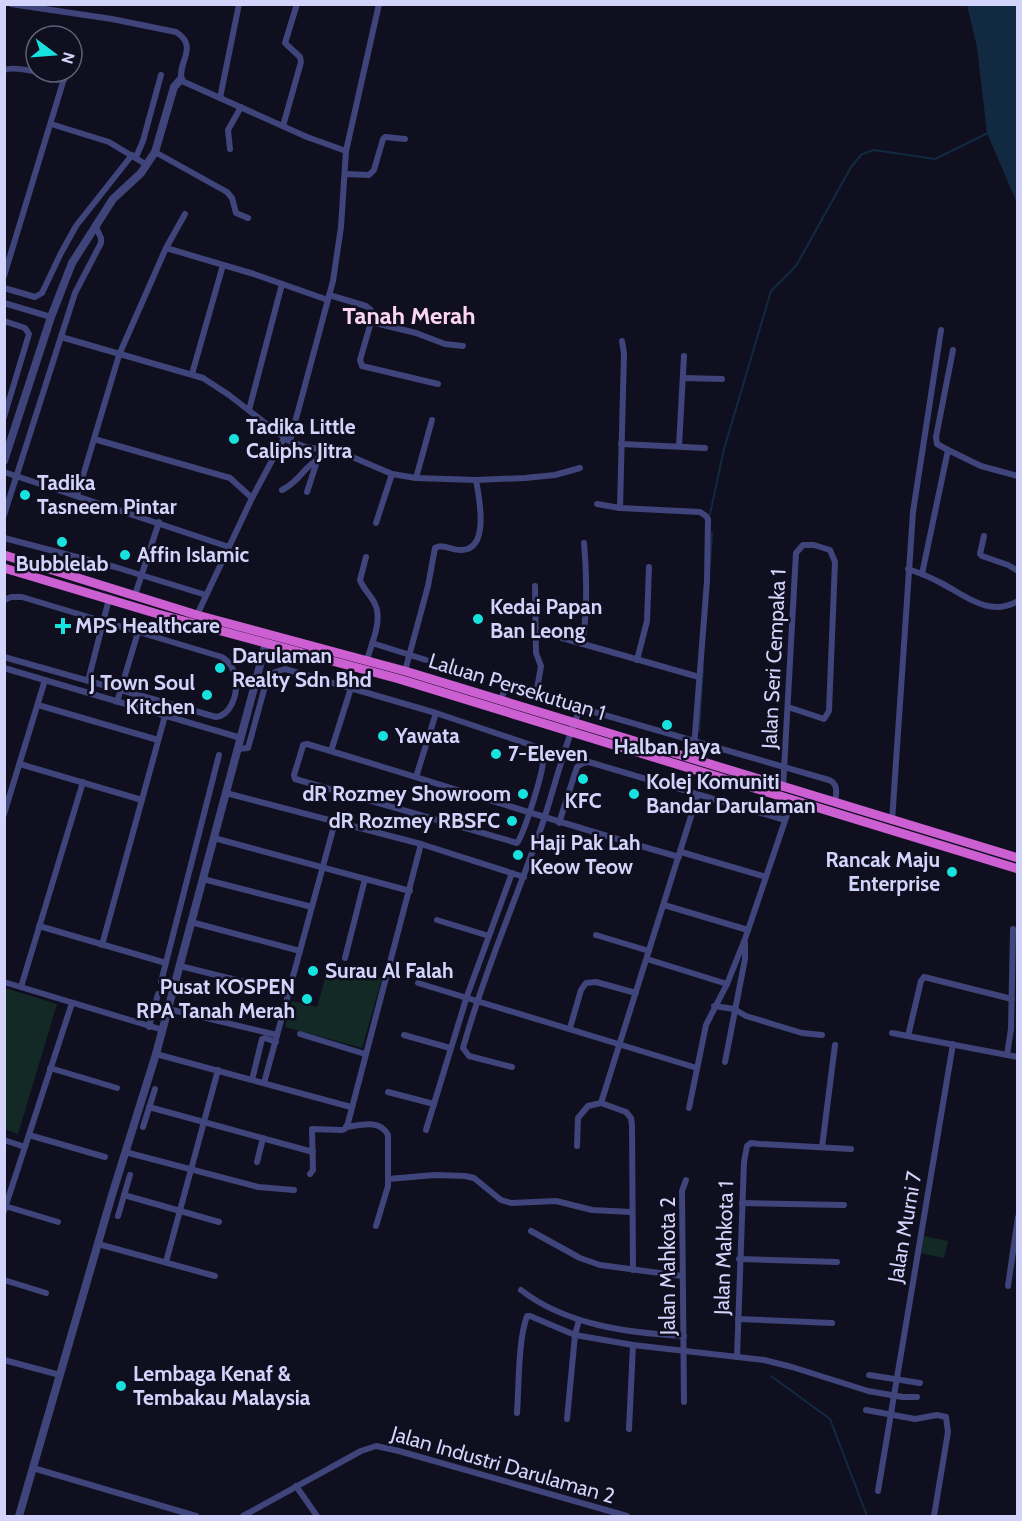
<svg xmlns="http://www.w3.org/2000/svg" width="1022" height="1521" font-family="Cabin,sans-serif">
  <style>
    .green { fill: #132926 }
    .water { fill: #122a41 }
    .lines { fill: none; stroke-linecap: round; stroke-linejoin: round }
    .stream { stroke: #122a41; stroke-width: 2 }
    .minor { stroke: #3f447a; stroke-width: 6 }
    .tertiary { stroke: #3f447a; stroke-width: 8 }
    .trunk { stroke: #cc60d2; stroke-width: 9 }
    .poi-dot { fill: #17e2dd; stroke: #100f20; stroke-width: 2 }
    .labels { text-anchor: middle; stroke-width: 5; stroke-linejoin: round; paint-order: stroke }
    .poi-label { font-size: 21px; font-weight: bold; fill: #d3d4fb; stroke: #100f20; text-anchor: start }
    .street-label { font-size: 21px; fill: #d3d4fb; stroke: #100f20 }
    .quarter-label { font-size: 24px; font-weight: bold; fill: #fbd5f2; stroke: #100f20 }
  </style>
  <rect width="100%" height="100%" fill="#100f20"/>
  <g class="green">
    <path d="M329,964L382,978L362,1048L285,1027L292,1001L317,1007Z"/>
    <path d="M5,988L57,1004L18,1134L5,1129Z"/>
    <path d="M924,1236L948,1241L944,1258L920,1253Z"/>
  </g>
  <path class="water" d="M967,5H1017V203L987,133L977,47Z"/>
  <g class="lines">
    <g class="stream">
      <path d="M710,514L724,449L771,291L796,266L851,167L862,154L874,150L935,159L988,133"/>
      <path d="M710,566L712,533"/>
      <path d="M699,731L703,668"/>
      <path d="M771,1376L830,1419L867,1516"/>
    </g>
    <g class="minor">
      <path d="M11,4L112,19L176,32C200,47 176,63 182,81L307,137L346,151"/>
      <path d="M4,70C17,65 51,75 64,80"/>
      <path d="M220,98L239,4"/>
      <path d="M51,124L109,142L147,165"/>
      <path d="M283,126L301,62L300,57L285,43L297,4"/>
      <path d="M230,149L228,130L241,107"/>
      <path d="M155,152L227,192L232,198L236,213L248,218"/>
      <path d="M136,157L143,141L161,75"/>
      <path d="M345,174L369,175L374,170L383,139L385,137L405,139"/>
      <path d="M166,248L254,274L328,300"/>
      <path d="M4,276L66,72"/>
      <path d="M4,288L35,297L42,293L61,253L76,226L132,155"/>
      <path d="M329,295L366,306L371,310V322L360,360L362,366L438,384"/>
      <path d="M4,303L51,317"/>
      <path d="M4,321L25,328L29,334L4,417"/>
      <path d="M371,322L416,333L445,344L463,346"/>
      <path d="M61,337L203,378L229,395L287,440L306,447L343,453L392,474L416,478L476,480L525,478L555,475L580,468"/>
      <path d="M192,374L223,265"/>
      <path d="M683,378L722,379"/>
      <path d="M249,410L282,284"/>
      <path d="M94,439L230,478L252,498"/>
      <path d="M290,441L333,281L341,227L346,151L379,4"/>
      <path d="M621,444L705,448"/>
      <path d="M679,446L684,356"/>
      <path d="M948,450L981,466L1018,476"/>
      <path d="M4,472L229,547"/>
      <path d="M416,478L432,420"/>
      <path d="M282,490C301,480 301,470 317,460"/>
      <path d="M307,492L321,449"/>
      <path d="M77,496L119,355L166,248L185,214"/>
      <path d="M597,504L620,508L700,512L706,516L708,519L707,581L693,760"/>
      <path d="M620,508L624,353L622,341"/>
      <path d="M4,515L75,293L101,243V238L95,225"/>
      <path d="M376,523L392,474"/>
      <path d="M984,536L980,554L982,556L1008,565L1018,571"/>
      <path d="M4,538L115,567L206,595"/>
      <path d="M366,557L360,580C363,589 371,595 375,604C383,620 371,645 367,660"/>
      <path d="M908,569C920,573 932,578 943,584C967,597 990,617 1018,601"/>
      <path d="M922,574L948,450L937,444L936,437L953,350"/>
      <path d="M535,586L536,653L541,666L536,695"/>
      <path d="M135,595L159,522"/>
      <path d="M4,600L11,597H22L222,657C230,662 236,672 236,682C237,695 231,715 216,717L4,657"/>
      <path d="M197,615L252,498L284,438"/>
      <path d="M562,638L699,677"/>
      <path d="M372,643L426,660"/>
      <path d="M582,644C588,610 587,578 584,543"/>
      <path d="M637,660L647,621L649,567"/>
      <path d="M4,668L241,738"/>
      <path d="M405,671L428,586L435,548C443,543 452,551 462,550C490,549 479,497 476,480"/>
      <path d="M88,681L109,599"/>
      <path d="M500,700L505,690L511,688L829,780C839,784 836,794 835,803"/>
      <path d="M117,702L138,632"/>
      <path d="M38,705L158,740"/>
      <path d="M238,749L248,748L267,679L275,672L285,669L436,713L534,746C540,749 544,754 543,761C543,773 524,834 517,843L295,779L294,775L302,749L303,745L307,744C432,781 555,822 679,857"/>
      <path d="M331,751L351,688"/>
      <path d="M20,764L142,800"/>
      <path d="M416,777L436,713"/>
      <path d="M783,788L796,553L803,545H814L830,550L835,562L829,711L824,719L788,707"/>
      <path d="M226,793L421,844L524,877"/>
      <path d="M4,814L45,680"/>
      <path d="M892,821L913,512L941,330"/>
      <path d="M559,823L577,767L583,763L589,762L785,820"/>
      <path d="M214,838L410,891"/>
      <path d="M681,852L766,877"/>
      <path d="M203,879L312,907"/>
      <path d="M664,905L748,930"/>
      <path d="M437,920L489,936"/>
      <path d="M191,922L300,951"/>
      <path d="M39,926L166,963"/>
      <path d="M596,935L649,951"/>
      <path d="M102,945L165,716"/>
      <path d="M345,958L365,879"/>
      <path d="M647,959L727,984"/>
      <path d="M180,966L289,993"/>
      <path d="M4,982L163,1030"/>
      <path d="M161,982L219,755"/>
      <path d="M418,983L697,1068"/>
      <path d="M21,987L83,782"/>
      <path d="M714,1006L734,1009L746,1016L802,1033L822,1035"/>
      <path d="M168,1009L277,1035"/>
      <path d="M149,1027L158,994"/>
      <path d="M570,1028L581,990L586,983L596,982L636,993"/>
      <path d="M892,1033L1018,1057"/>
      <path d="M300,1034L365,1054"/>
      <path d="M404,1035L450,1048"/>
      <path d="M908,1036L921,981L924,977L1012,999"/>
      <path d="M156,1054L351,1107"/>
      <path d="M1007,1055L1011,1029L1013,929"/>
      <path d="M725,1062L745,959V943"/>
      <path d="M512,1067L469,1056L463,1048C484,974 514,904 540,831C554,791 563,748 580,709"/>
      <path d="M50,1068L117,1088"/>
      <path d="M252,1080L262,1039L265,1038L276,1042"/>
      <path d="M264,1083L335,822"/>
      <path d="M388,1092L434,1104"/>
      <path d="M601,1103L698,794"/>
      <path d="M149,1107L313,1152"/>
      <path d="M689,1108L706,1025L727,984L745,939L792,800"/>
      <path d="M143,1127L155,1089"/>
      <path d="M346,1127C361,1125 380,1119 388,1135V1186L376,1226"/>
      <path d="M426,1130L467,996L512,873"/>
      <path d="M29,1135L105,1157"/>
      <path d="M4,1140L25,1147"/>
      <path d="M577,1146L578,1118L588,1106L601,1103L626,1112L631,1118L632,1125L633,1270"/>
      <path d="M822,1147L835,1045"/>
      <path d="M125,1152L258,1187L294,1190"/>
      <path d="M257,1162L263,1138"/>
      <path d="M310,1174L313,1170L312,1129L342,1130L345,1129L348,1123L421,844"/>
      <path d="M388,1179L435,1175L465,1176L474,1178L501,1200L511,1203L556,1201L592,1210L631,1212"/>
      <path d="M124,1195L219,1222"/>
      <path d="M742,1203L844,1205"/>
      <path d="M5,1206L58,1222"/>
      <path d="M4,1211L72,1003"/>
      <path d="M118,1216L130,1175"/>
      <path d="M531,1231L580,1258L600,1265L682,1276"/>
      <path d="M98,1244L215,1276"/>
      <path d="M739,1259L837,1262"/>
      <path d="M166,1262L218,1070"/>
      <path d="M4,1280L46,1293"/>
      <path d="M1008,1286L1018,1217"/>
      <path d="M521,1290C566,1325 628,1333 684,1336"/>
      <path d="M738,1319L832,1323"/>
      <path d="M737,1357L744,1162L747,1146L751,1143L760,1144L851,1149"/>
      <path d="M4,1360L60,1375"/>
      <path d="M869,1375L920,1383"/>
      <path d="M684,1402L682,1191L686,1180"/>
      <path d="M866,1410L915,1419L937,1415L946,1417L948,1432L934,1516"/>
      <path d="M517,1413C519,1386 518,1340 527,1316H530L575,1335L633,1345L764,1360L792,1367L868,1391L903,1397H917"/>
      <path d="M567,1419L575,1335L579,1320"/>
      <path d="M629,1429L633,1345"/>
      <path d="M33,1468L196,1516"/>
      <path d="M296,1486L317,1516"/>
      <path d="M878,1491L953,1044"/>
      <path d="M243,1516L361,1451L376,1446L399,1451L627,1516"/>
    </g>
    <g class="tertiary">
      <path d="M4,461L51,317L72,263L113,199L141,173L155,152L174,87L181,79"/>
      <path d="M19,1516L112,1195L156,1054L266,643"/>
    </g>
    <g class="trunk">
      <path d="M4,555L197,615L405,671L1018,858"/>
      <path d="M4,568L158,614L399,679L1018,869"/>
    </g>
  </g>
  <g class="poi-dot">
    <circle cx="234" cy="439" r="6"/>
    <circle cx="25" cy="495" r="6"/>
    <circle cx="62" cy="542" r="6"/>
    <circle cx="125" cy="555" r="6"/>
    <circle cx="478" cy="619" r="6"/>
    <path d="M60 617h6v6h6v6h-6v6h-6v-6h-6v-6h6z"/>
    <circle cx="220" cy="668" r="6"/>
    <circle cx="207" cy="695" r="6"/>
    <circle cx="667" cy="725" r="6"/>
    <circle cx="383" cy="736" r="6"/>
    <circle cx="496" cy="754" r="6"/>
    <circle cx="583" cy="779" r="6"/>
    <circle cx="523" cy="794" r="6"/>
    <circle cx="634" cy="794" r="6"/>
    <circle cx="512" cy="821" r="6"/>
    <circle cx="518" cy="855" r="6"/>
    <circle cx="952" cy="872" r="6"/>
    <circle cx="313" cy="971" r="6"/>
    <circle cx="307" cy="999" r="6"/>
    <circle cx="121" cy="1386" r="6"/>
  </g>
  <g class="labels">
    <g class="poi-label">
      <text x="246" y="434">Tadika Little<tspan x="246" dy="24">Caliphs Jitra</tspan></text>
      <text x="37" y="490">Tadika<tspan x="37" dy="24">Tasneem Pintar</tspan></text>
      <text x="137" y="562">Affin Islamic</text>
      <text x="62" y="571" text-anchor="middle">Bubblelab</text>
      <text x="490" y="614">Kedai Papan<tspan x="490" dy="24">Ban Leong</tspan></text>
      <text x="75" y="633">MPS Healthcare</text>
      <text x="232" y="663">Darulaman<tspan x="232" dy="24">Realty Sdn Bhd</tspan></text>
      <text x="195" y="690" text-anchor="end">J Town Soul<tspan x="195" dy="24">Kitchen</tspan></text>
      <text x="395" y="743">Yawata</text>
      <text x="667" y="754" text-anchor="middle">Halban Jaya</text>
      <text x="508" y="761">7-Eleven</text>
      <text x="646" y="789">Kolej Komuniti<tspan x="646" dy="24">Bandar Darulaman</tspan></text>
      <text x="511" y="801" text-anchor="end">dR Rozmey Showroom</text>
      <text x="583" y="808" text-anchor="middle">KFC</text>
      <text x="500" y="828" text-anchor="end">dR Rozmey RBSFC</text>
      <text x="530" y="850">Haji Pak Lah<tspan x="530" dy="24">Keow Teow</tspan></text>
      <text x="940" y="867" text-anchor="end">Rancak Maju<tspan x="940" dy="24">Enterprise</tspan></text>
      <text x="325" y="978">Surau Al Falah</text>
      <text x="295" y="994" text-anchor="end">Pusat KOSPEN<tspan x="295" dy="24">RPA Tanah Merah</tspan></text>
      <text x="133" y="1381">Lembaga Kenaf &amp;<tspan x="133" dy="24">Tembakau Malaysia</tspan></text>
    </g>
    <g class="street-label">
      <text transform="translate(774 659) rotate(-87)" y="7">Jalan Seri Cempaka 1</text>
      <text transform="translate(517 687) rotate(17)" y="7">Laluan Persekutuan 1</text>
      <text transform="translate(905 1227) rotate(-80)" y="7">Jalan Murni 7</text>
      <text transform="translate(724 1248) rotate(-88)" y="7">Jalan Mahkota 1</text>
      <text transform="translate(668 1266) rotate(-90)" y="7">Jalan Mahkota 2</text>
      <text transform="translate(503 1465) rotate(16)" y="7">Jalan Industri Darulaman 2</text>
    </g>
    <g class="quarter-label">
      <text x="409" y="324">Tanah Merah</text>
    </g>
  </g>
  <rect width="1022" height="1521" fill="none" stroke="#d3d4fb" stroke-width="12"/>
  <g transform="translate(54 54) rotate(106)"><circle r="28" fill="#100f20" stroke="#5e5e78" stroke-width="1.5"/>
  <path d="M0-4.5L10 22L0 15L-10 22Z" fill="#17e2dd"/>
  <text y="-9" font-size="16" font-weight="bold" text-anchor="middle" fill="#d3d4fb">N</text>
  </g>
</svg>
